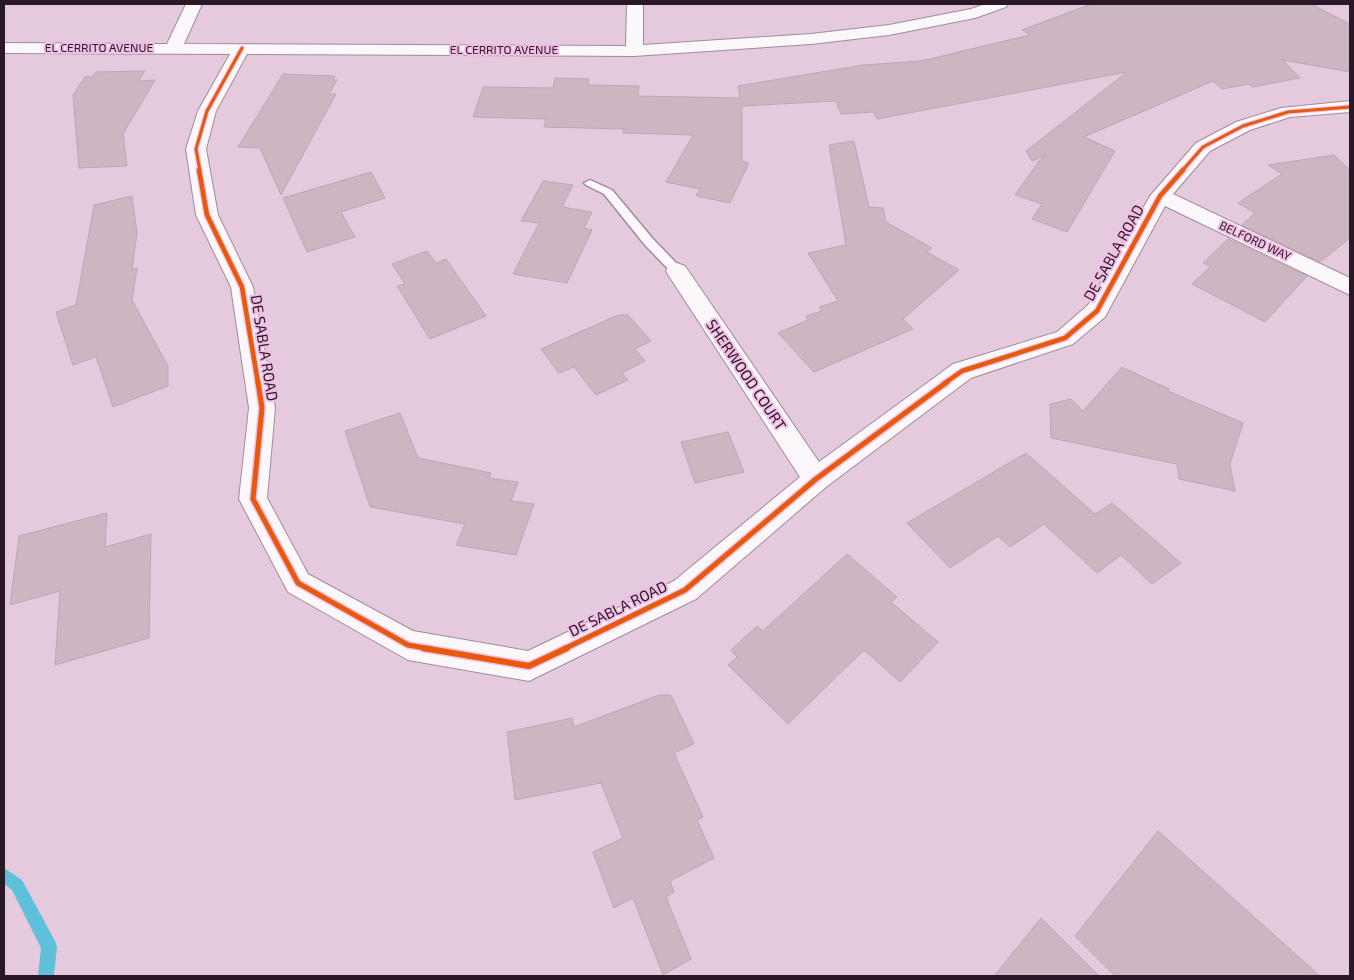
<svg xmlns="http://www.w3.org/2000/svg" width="1354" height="980" font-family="'Exo 2',sans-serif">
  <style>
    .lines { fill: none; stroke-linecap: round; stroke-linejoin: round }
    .stream { fill: #5fc0da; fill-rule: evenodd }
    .building { fill: #cdb5c2; stroke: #bea7b4 }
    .lane-casing { stroke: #a08b9a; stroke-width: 3 }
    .street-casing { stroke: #a08b9a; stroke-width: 2 }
    .lane { fill: #fbf7fa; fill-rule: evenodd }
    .street { fill: #fbf7fa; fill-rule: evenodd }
    .cycleway-far3-casing { stroke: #f1bee4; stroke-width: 5 }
    .cycleway-far2-casing { stroke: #f1bee4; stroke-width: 7 }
    .cycleway-far1-casing { stroke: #f1bee4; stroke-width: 8 }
    .cycleway-casing { stroke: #f1bee4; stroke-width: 9 }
    .cycleway-far3 { stroke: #e8590c; stroke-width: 3 }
    .cycleway-far2 { stroke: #e8590c; stroke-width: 4.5 }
    .cycleway-far1 { stroke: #e8590c; stroke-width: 5 }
    .cycleway { stroke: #e8590c; stroke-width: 6 }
    .labels { text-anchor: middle; stroke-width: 4; stroke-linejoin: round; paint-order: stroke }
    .far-street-label { font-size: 12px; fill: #2a1826; stroke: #f1bee4 }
    .street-label { font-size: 15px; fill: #2a1826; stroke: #f1bee4 }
  </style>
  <rect width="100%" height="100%" fill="#e5cade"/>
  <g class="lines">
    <path class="stream" d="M4,868L22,880L55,941L57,947L54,976H38L41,948L12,890L4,884Z"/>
  </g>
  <g class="building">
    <path d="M1091,4H1311L1350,24V72L1283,60L1300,78L1252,87L1249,84L1222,89L1213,81L1084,137L1115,151L1067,232L1032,219L1042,204L1015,195L1039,161L1046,155L1032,161L1026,151L1127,72L877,119L874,112L841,114L836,101L742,106V161L749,163L730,203L696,196L700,189L666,182L693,135L623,133L624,129L544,127L546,119L473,117L483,87L553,88L555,78L589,79L588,85L639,86L638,96L740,98L738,86L863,65L921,61L1030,35L1022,30Z"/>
    <path d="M145,71L138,81L155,80L123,134L127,166L79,168L73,95L85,77L93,76L96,72Z"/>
    <path d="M283,74L335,76L333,80H337L329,94H336L281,195L260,148L238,147Z"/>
    <path d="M854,141L869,207L883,208L886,222L932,248L927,252L959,270L903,319L913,329L814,372L778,333L808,320L806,316L822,311L819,307L838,301L808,253L846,245L829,145Z"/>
    <path d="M1334,155L1350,170V238L1320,262L1242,225L1255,213L1238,203L1282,174L1268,165Z"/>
    <path d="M371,172L385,198L341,212L355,237L307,252L283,198Z"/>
    <path d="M543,181L573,185L562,207L592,212L584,228L592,230L567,283L513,274L539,223L521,221Z"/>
    <path d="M132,196L137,233L132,269L137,268L132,300L168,366V386L113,407L96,357L73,365L56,312L76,305L94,205Z"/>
    <path d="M1228,239L1307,276L1265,322L1192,284L1211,266L1203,263Z"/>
    <path d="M427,251L436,263L446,259L486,316L430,339L397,286L405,284L392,264Z"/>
    <path d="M618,315H628L651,341L635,349L645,361L622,373L628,380L596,395L574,367L559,373L541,349Z"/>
    <path d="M1122,367L1169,389L1168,391L1243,423L1230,464L1235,491L1179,479L1177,464L1051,438L1050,404L1071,399L1083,411Z"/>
    <path d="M400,413L418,458L491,473L489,478L518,482L511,501L534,504L516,555L456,545L465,524L370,507L345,431Z"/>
    <path d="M728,432L744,472L695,483L681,442Z"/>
    <path d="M1026,453L1095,514L1112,503L1181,563L1152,584L1121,555L1097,573L1044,524L1010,547L998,536L950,568L907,523Z"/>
    <path d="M107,513L105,547L151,534L149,638L55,665L60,591L10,605L19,536Z"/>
    <path d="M847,554L897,597L891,602L938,642L900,682L864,650L788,724L728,665L737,657L731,650L757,626L763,631Z"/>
    <path d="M659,695H671L694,744L674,753L703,817L697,820L714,858L670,881L674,892L666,897L691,959L663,975L633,898L614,908L593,852L623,838L601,783L515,800L507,732L572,718L574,727Z"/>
    <path d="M1158,831L1320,976H1115L1075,936Z"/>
    <path d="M1041,918L1099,976H994Z"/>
  </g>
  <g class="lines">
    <g class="lane-casing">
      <path id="lane" d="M590,180L612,190L653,239L681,268L683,271L681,274H673L645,245L604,194L586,185L584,183Z"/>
    </g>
    <g class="street-casing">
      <path id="street" d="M186,4H202L184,44L626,46L627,4H643V45L811,34L889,25L971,9L985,4H1008L1006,7L975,18L889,35L811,44L634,56L247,54L216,111L206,149L218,215L253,287L275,408L267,498L308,574L413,631L528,651L674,581L800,477L669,276L666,271L669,266L677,263L685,266L819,462L953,364L1057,332L1088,305L1150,196L1196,143L1236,122L1281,108L1350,101V112L1290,117L1250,130L1210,151L1173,194L1350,278V295L1165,206L1105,317L1073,344L971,378L826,487L696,599L529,681L408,660L288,592L239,499L249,408L231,287L196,215L186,149L198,111L230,54L4,53V43L167,44Z"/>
    </g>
    <use href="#lane" class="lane"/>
    <use href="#street" class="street"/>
    <g class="cycleway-far3-casing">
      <g id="cycleway-far3">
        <path d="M200,171L196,149L207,111L242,48"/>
        <path d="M1182,171L1203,147L1243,126L1288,112L1350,107"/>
      </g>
    </g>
    <g class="cycleway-far2-casing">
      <g id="cycleway-far2">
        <path d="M199,170L207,215L242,287L258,383"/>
        <path d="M945,383L962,371L1065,338L1097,311L1160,196L1183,170"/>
      </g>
    </g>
    <g class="cycleway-far1-casing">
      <g id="cycleway-far1">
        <path d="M258,382L262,408L253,499L298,583L408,645L431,649"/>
        <path d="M564,649L685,590L816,479L947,382"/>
      </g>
    </g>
    <g class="cycleway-casing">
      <path id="cycleway" d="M423,648L529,666L567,648"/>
    </g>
    <use href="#cycleway-far3" class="cycleway-far3"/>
    <use href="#cycleway-far2" class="cycleway-far2"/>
    <use href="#cycleway-far1" class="cycleway-far1"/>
    <use href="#cycleway" class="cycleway"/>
  </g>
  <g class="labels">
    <g class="far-street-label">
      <text x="99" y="52">EL CERRITO AVENUE</text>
      <text x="504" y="54">EL CERRITO AVENUE</text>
      <text transform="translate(1255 241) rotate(25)" y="4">BELFORD WAY</text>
    </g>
    <g class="street-label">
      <text transform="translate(1114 253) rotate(-61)" y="5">DE SABLA ROAD</text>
      <text transform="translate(264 348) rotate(81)" y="5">DE SABLA ROAD</text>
      <text transform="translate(746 375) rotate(56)" y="5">SHERWOOD COURT</text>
      <text transform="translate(618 609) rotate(-26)" y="5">DE SABLA ROAD</text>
    </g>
  </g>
  <rect width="1354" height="980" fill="none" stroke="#2a1826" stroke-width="10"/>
</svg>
